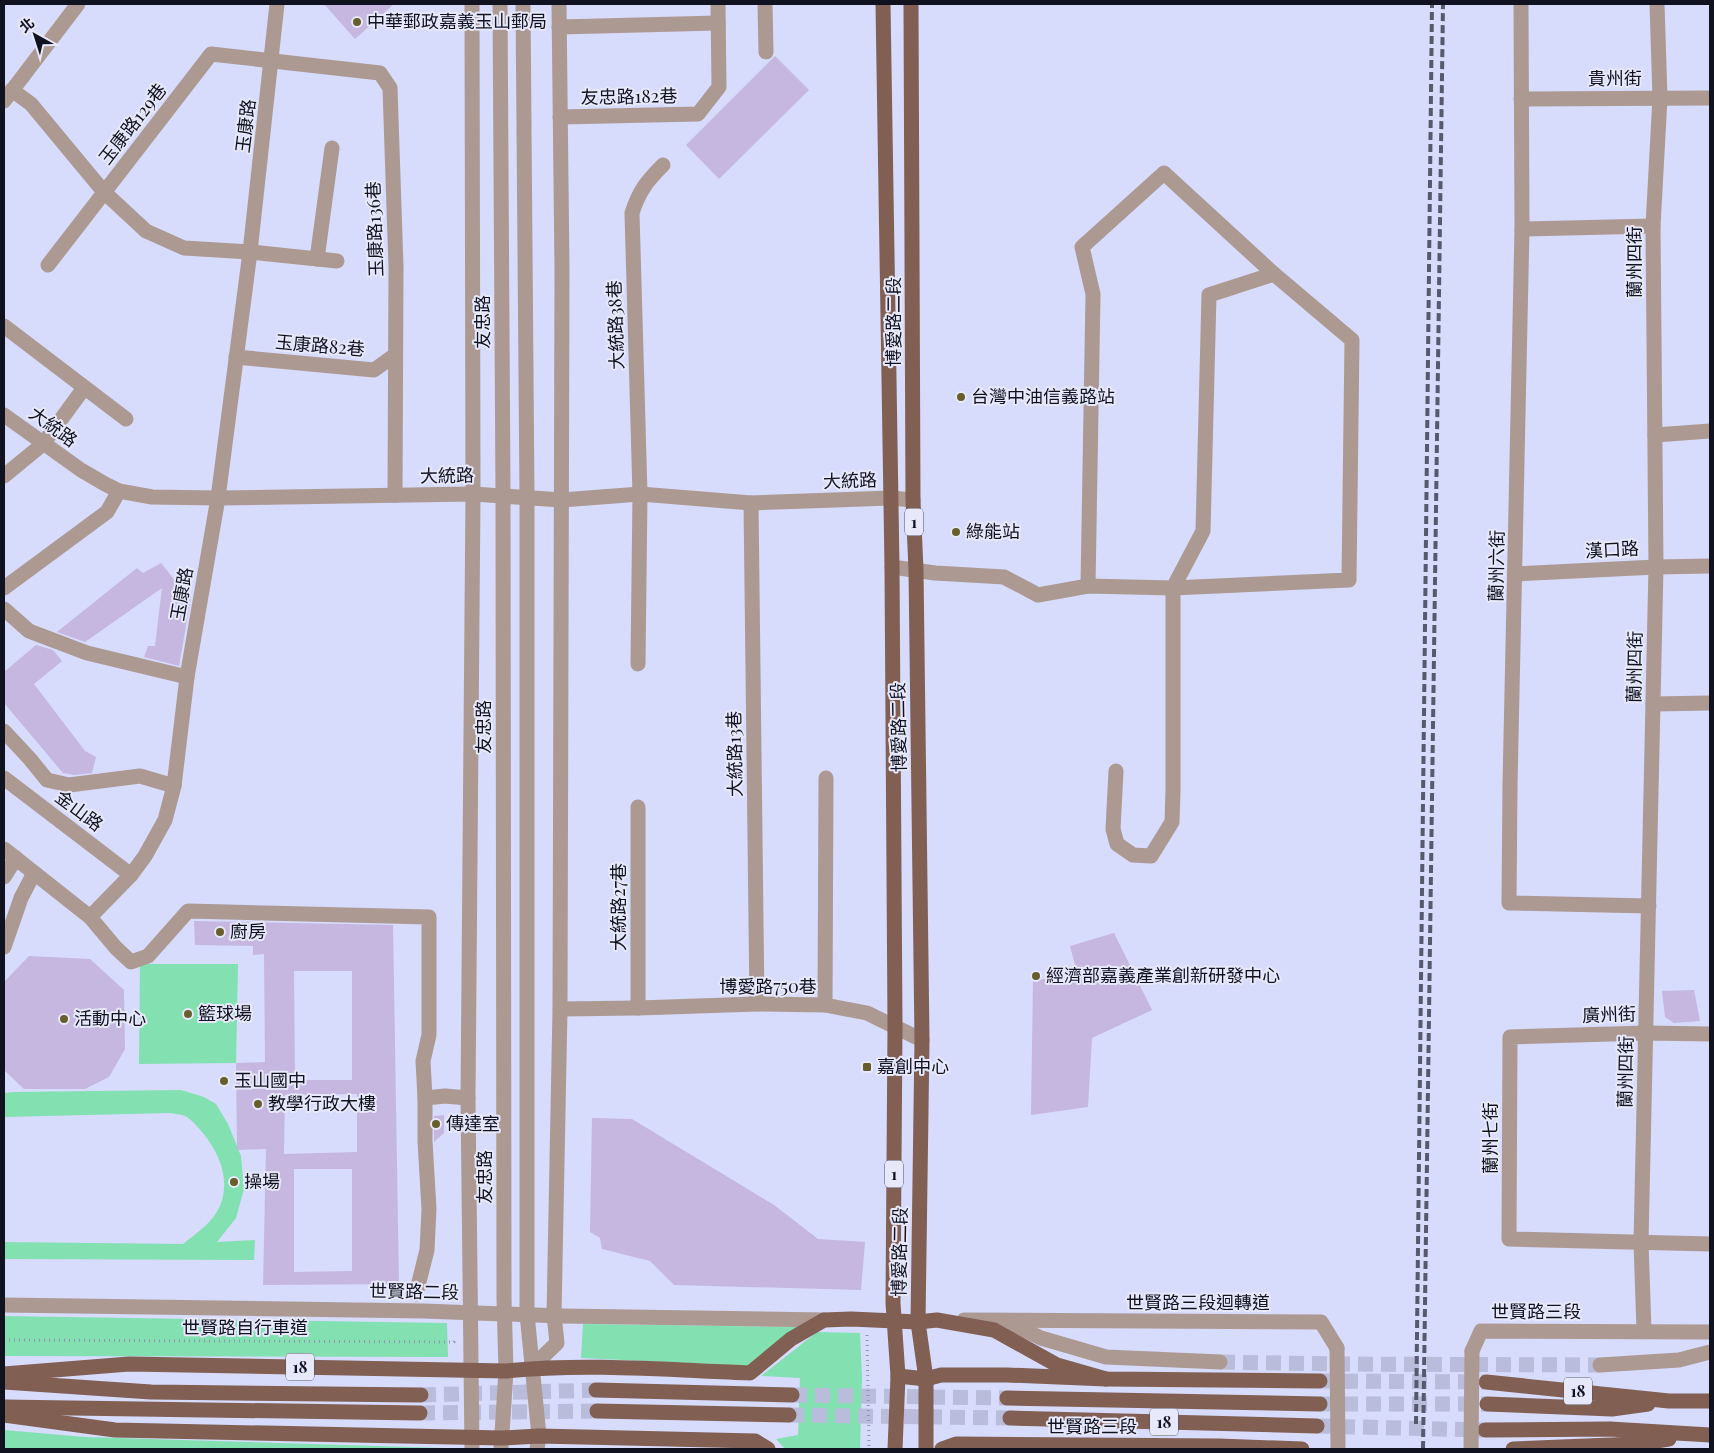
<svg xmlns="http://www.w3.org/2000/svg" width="1714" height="1453" font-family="'Playfair Display','Noto Sans TC',serif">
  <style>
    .green { fill: #83e0b1 }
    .building { fill: #c5b7df; fill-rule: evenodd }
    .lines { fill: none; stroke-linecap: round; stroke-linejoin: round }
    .minor-tunnel { stroke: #b9bddb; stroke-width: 15; stroke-dasharray: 15 8; stroke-linecap: butt }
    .major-tunnel { stroke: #b9bddb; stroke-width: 15; stroke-dasharray: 15 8; stroke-linecap: butt }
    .path { stroke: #9295b0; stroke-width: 3; stroke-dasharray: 1 4; stroke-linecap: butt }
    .minor { stroke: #ac9992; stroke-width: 15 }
    .major { stroke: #815f53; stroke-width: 15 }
    .rail { stroke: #57596d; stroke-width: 4; stroke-dasharray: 8 4; stroke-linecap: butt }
    .minor-bridge { stroke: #ac9992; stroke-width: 15 }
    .poi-dot { fill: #665f2b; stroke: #e7e9fa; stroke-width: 2 }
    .labels { text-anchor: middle; stroke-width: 4; stroke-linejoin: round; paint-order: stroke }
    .shield { fill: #e7e9fa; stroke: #515261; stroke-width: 1 }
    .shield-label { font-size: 16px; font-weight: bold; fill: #111220 }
    .poi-label { font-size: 18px; fill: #111220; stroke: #e7e9fa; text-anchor: start }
    .street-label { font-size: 18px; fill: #111220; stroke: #e7e9fa }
  </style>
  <rect width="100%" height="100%" fill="#d7dbfc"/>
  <g class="green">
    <path d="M140,964H238L236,1063L139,1064Z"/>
    <path d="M181,1090L204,1097L216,1104L228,1124L241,1156L244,1189L236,1218L217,1242L255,1240L254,1260L4,1259V1242L183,1244C197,1233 213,1222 220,1206C231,1180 219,1152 202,1132C197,1126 191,1119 185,1116C180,1114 174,1114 170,1113L4,1117V1093L13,1092Z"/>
    <path d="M4,1316L447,1323L448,1357L4,1356Z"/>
    <path d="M583,1324L801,1327L749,1366L581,1358Z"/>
    <path d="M817,1332L860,1333L862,1377L860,1449H785L776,1439L798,1435L800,1378L761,1376Z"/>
    <path d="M4,1430L85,1437L444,1448L4,1449Z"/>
  </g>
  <g class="building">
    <path d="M324,4H394L355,39Z"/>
    <path d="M775,56L809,90L719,179L686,145Z"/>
    <path d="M161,563L180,587L191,597L179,666L144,657L148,646H155L162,588L85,642L57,632L137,568L143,573Z"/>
    <path d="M36,645L53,650L62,661L34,684L85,751L96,757L92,773L74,775L63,773L4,703V672Z"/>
    <path d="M194,921L393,925L399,1284L263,1285L266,1149L237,1150L236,1063L265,1062L264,954L253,955V946L195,945ZM294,971H352V1080H295ZM357,1094V1152L284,1154L285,1095ZM294,1169H352V1271L294,1272Z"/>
    <path d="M1114,933L1152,1010L1092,1038L1088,1107L1031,1115L1033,980L1078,976L1070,946Z"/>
    <path d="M29,956L90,959L124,990L125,1049L109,1077L85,1089H24L4,1070V982Z"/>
    <path d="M1694,990L1700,1021L1674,1023L1665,1017L1662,991Z"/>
    <path d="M444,1115V1133L434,1142V1116Z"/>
    <path d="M592,1118L632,1119L774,1205L818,1239L865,1242L861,1290L674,1285L650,1261L602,1249L600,1238L590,1232Z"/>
  </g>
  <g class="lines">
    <path class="minor-tunnel" d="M1220,1362L1335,1364L1600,1365"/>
    <g class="major-tunnel">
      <path d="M1320,1381L1485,1382"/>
      <path d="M421,1395L596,1390"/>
      <path d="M792,1395L1007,1398"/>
      <path d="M1320,1404H1487"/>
      <path d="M420,1413L597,1411"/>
      <path d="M789,1415L1010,1418"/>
      <path d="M1317,1426L1483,1430"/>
    </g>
    <g class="path">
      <path d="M867,1335L869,1449"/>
      <path d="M4,1340L454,1342L455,1339"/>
    </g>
    <g class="minor">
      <path d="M472,4L473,494L468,1098L472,1449"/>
      <path d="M500,4L503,495L504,1298L506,1371L501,1449"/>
      <path d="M523,4L527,497V1314L539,1436L537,1449"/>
      <path d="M765,4L766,52"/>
      <path d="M1521,4L1522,229L1510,785L1509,903L1649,906"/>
      <path d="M559,27L718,23"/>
      <path d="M12,90L31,104L104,192L146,231L184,248L250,252L337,261"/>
      <path d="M1521,99L1710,98"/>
      <path d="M4,101L78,4"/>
      <path d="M560,117L698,114L719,87L718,4"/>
      <path d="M1522,229L1653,226"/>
      <path d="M317,259L332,148"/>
      <path d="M48,265L211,54L380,73L390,88L396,267L395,495"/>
      <path d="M4,326L126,419"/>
      <path d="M236,357L374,370L395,355"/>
      <path d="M4,415L81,470L105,484L119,491L152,497L218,498L473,494L562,500L640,494L751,503L891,498L913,500"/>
      <path d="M1655,435L1710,431"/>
      <path d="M4,476L43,444L84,388"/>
      <path d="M751,503L757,1004"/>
      <path d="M892,567L935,573L1004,577L1038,595L1088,586L1173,588L1349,580L1352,340L1274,274"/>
      <path d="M1515,574L1656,567L1710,566"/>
      <path d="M1088,586L1093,294L1082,247L1164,173L1274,274L1209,295L1203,531L1173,588V790L1172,822L1151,856L1133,855L1117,844L1113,829L1116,771"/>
      <path d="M4,588L107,512L119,491"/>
      <path d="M4,609L29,631L87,653L187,677"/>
      <path d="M638,664L640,494L632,213C639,191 647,181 663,165"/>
      <path d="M1653,704L1710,703"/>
      <path d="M4,731L30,759L47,780L69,785L140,776L174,786"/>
      <path d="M4,778L131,875"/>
      <path d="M4,849L90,917L116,948L131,962L148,956L188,911L429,917V1035L423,1061L425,1098"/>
      <path d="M4,877L16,858"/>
      <path d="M90,917L131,875L145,856L165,820L174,786L187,677L218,498L250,252L277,4"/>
      <path d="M4,947L21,898L34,873"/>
      <path d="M825,1005L826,778"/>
      <path d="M638,1008V807"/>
      <path d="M560,1009L638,1008L757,1004L825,1005L867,1013L922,1040"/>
      <path d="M1710,1034L1646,1033L1510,1037L1509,1239L1710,1244"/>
      <path d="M416,1294L427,1250L429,1209L425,1141V1098L445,1096L468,1098"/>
      <path d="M4,1305L423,1311L562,1316L824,1320"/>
      <path d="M964,1320L1321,1322L1337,1348"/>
      <path d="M1009,1323L1041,1338L1106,1357L1220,1362"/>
      <path d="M1644,1331L1641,1242L1656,567L1653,226L1660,98L1657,4"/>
      <path d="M1472,1351L1481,1331L1710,1332"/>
      <path d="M1600,1365L1679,1360L1710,1352"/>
      <path d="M531,1368L557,1343L554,1315L560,1009L562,269L559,4"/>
    </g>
    <g class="major">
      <path d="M883,4L892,567L895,1026L893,1303L898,1376L895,1449"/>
      <path d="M911,4L913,500L916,570L922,1040L918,1322L926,1379V1449"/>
      <path d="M4,1374L129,1364L506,1371C587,1363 669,1370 750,1373L791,1339L824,1320L851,1319L918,1322L937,1320L994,1330L1057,1365L1106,1379"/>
      <path d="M898,1376L926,1379L941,1375H1007L1106,1379L1320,1381"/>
      <path d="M4,1382L151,1392L421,1395"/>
      <path d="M1486,1382L1669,1401H1710"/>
      <path d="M596,1390L792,1395"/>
      <path d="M1007,1398L1320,1404"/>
      <path d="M1487,1404L1612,1409L1648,1404"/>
      <path d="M4,1407L420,1413"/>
      <path d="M597,1411L789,1415"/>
      <path d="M4,1415L115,1430L502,1438L539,1436L755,1441L768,1449"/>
      <path d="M1010,1418L1317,1426"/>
      <path d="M1485,1430L1610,1429L1710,1435"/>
      <path d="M942,1449L956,1444L1219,1446L1302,1449"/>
      <path d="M1513,1449L1636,1444L1669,1439"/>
    </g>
    <g class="rail">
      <path d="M1416,1424L1432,4"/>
      <path d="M1423,1449L1443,4"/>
    </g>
    <g class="minor-bridge">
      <path d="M1337,1348L1338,1449"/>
      <path d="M1471,1449L1472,1351"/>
    </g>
  </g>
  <g class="poi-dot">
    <circle cx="357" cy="22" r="5"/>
    <circle cx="961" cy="397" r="5"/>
    <circle cx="956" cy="532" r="5"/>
    <circle cx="220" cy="932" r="5"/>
    <circle cx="1036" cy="976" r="5"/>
    <circle cx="188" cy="1014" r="5"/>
    <circle cx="64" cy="1019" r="5"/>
    <rect x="862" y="1062" width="10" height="10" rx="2.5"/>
    <circle cx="224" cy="1081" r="5"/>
    <circle cx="258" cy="1104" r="5"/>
    <circle cx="436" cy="1124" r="5"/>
    <circle cx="234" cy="1182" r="5"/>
  </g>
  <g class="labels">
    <g class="shield">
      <rect x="905" y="508.5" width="18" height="27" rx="4"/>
      <rect x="885" y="1160.5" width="18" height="27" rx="4"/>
      <rect x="286" y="1353.5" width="28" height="27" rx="4"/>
      <rect x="1564" y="1377.5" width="28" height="27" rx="4"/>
      <rect x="1150" y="1408.5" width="28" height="27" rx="4"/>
    </g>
    <g class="shield-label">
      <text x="914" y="528">1</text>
      <text x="894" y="1180">1</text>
      <text x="300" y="1373">18</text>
      <text x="1578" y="1397">18</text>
      <text x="1164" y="1428">18</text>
    </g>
    <g class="poi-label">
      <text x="367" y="28">中華郵政嘉義玉山郵局</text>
      <text x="971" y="403">台灣中油信義路站</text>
      <text x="966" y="538">綠能站</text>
      <text x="230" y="938">廚房</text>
      <text x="1046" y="982">經濟部嘉義產業創新研發中心</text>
      <text x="198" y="1020">籃球場</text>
      <text x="74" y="1025">活動中心</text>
      <text x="877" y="1073">嘉創中心</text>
      <text x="234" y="1087">玉山國中</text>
      <text x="268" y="1110">教學行政大樓</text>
      <text x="446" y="1130">傳達室</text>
      <text x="244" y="1188">操場</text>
    </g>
    <g class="street-label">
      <text x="1615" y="85">貴州街</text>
      <text transform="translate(629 97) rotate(-1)" y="6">友忠路182巷</text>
      <text transform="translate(133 124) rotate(-52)" y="6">玉康路129巷</text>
      <text transform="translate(246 126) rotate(-83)" y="6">玉康路</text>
      <text transform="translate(375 229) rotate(-92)" y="6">玉康路136巷</text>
      <text transform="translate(1635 262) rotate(-90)" y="6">蘭州四街</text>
      <text transform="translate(483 322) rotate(-90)" y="6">友忠路</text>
      <text transform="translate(894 322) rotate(-90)" y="6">博愛路二段</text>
      <text transform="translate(616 325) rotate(-92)" y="6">大統路38巷</text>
      <text transform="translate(320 346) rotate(5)" y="6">玉康路82巷</text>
      <text transform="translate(53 427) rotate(36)" y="6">大統路</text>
      <text transform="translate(447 476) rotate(-1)" y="6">大統路</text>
      <text transform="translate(850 481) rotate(-2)" y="6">大統路</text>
      <text transform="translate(1612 550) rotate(-3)" y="6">漢口路</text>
      <text transform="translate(1497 566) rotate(-89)" y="6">蘭州六街</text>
      <text transform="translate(182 594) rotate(-80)" y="6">玉康路</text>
      <text transform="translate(1635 667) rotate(-89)" y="6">蘭州四街</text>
      <text transform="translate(484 727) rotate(-90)" y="6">友忠路</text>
      <text transform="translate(899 727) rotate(-91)" y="6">博愛路二段</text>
      <text transform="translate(735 754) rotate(-91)" y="6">大統路13巷</text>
      <text transform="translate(79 811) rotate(37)" y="6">金山路</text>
      <text transform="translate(619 907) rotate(-90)" y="6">大統路27巷</text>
      <text x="768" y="993">博愛路750巷</text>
      <text transform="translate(1609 1015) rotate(-2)" y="6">廣州街</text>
      <text transform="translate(1626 1072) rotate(-89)" y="6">蘭州四街</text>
      <text transform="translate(1491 1138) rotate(-90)" y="6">蘭州七街</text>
      <text transform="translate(485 1177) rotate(-90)" y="6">友忠路</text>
      <text transform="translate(900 1252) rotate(-89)" y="6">博愛路二段</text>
      <text transform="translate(414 1292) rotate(1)" y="6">世賢路二段</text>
      <text x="1198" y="1309">世賢路三段迴轉道</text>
      <text x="1536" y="1318">世賢路三段</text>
      <text x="245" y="1334">世賢路自行車道</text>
      <text x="1092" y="1433">世賢路三段</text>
    </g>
  </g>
  <rect width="1714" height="1453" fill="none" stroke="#111220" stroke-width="10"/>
  <g transform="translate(35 35) rotate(321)" stroke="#e7e9fa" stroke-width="4" paint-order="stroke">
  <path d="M0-4L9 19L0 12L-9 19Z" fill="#111220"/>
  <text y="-8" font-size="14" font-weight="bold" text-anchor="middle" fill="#111220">北</text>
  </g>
</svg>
